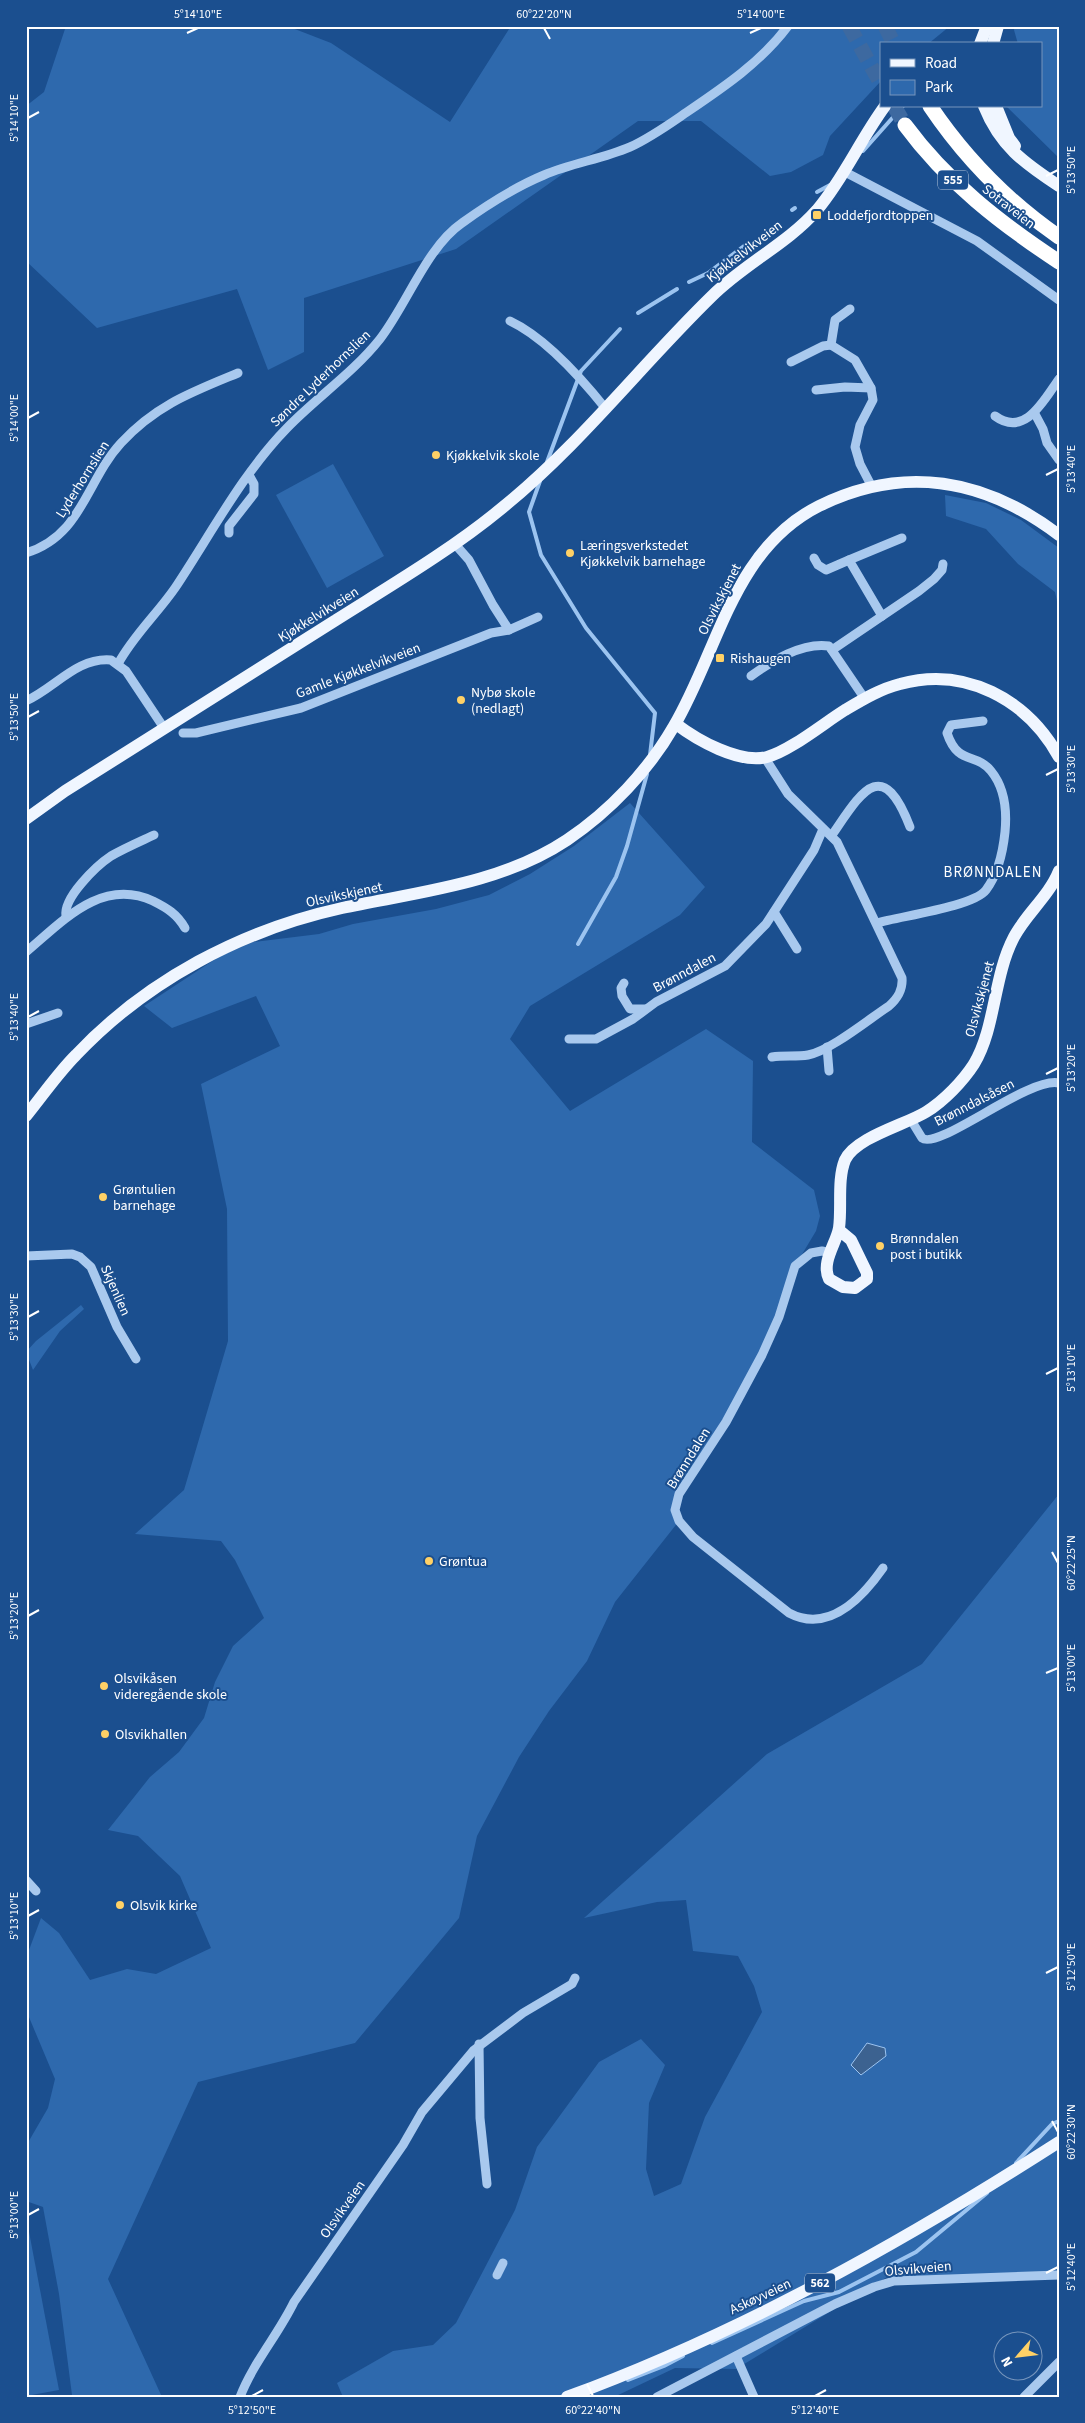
<svg xmlns="http://www.w3.org/2000/svg" width="1085" height="2423" font-family="'Source Sans 3',sans-serif">
  <style>
    .green { fill: #2e69ad }
    .water { fill: #3c6290; stroke: #9cc4f0 }
    .lines { fill: none; stroke-linecap: round; stroke-linejoin: round }
    .stream { stroke: #9cc4f0; stroke-width: 4 }
    .highway-tunnel { stroke: #3d69a0; stroke-width: 15; stroke-dasharray: 15 8; stroke-linecap: butt }
    .minor { stroke: #a9c9ee; stroke-width: 9 }
    .major { stroke: #f0f6ff; stroke-width: 12 }
    .highway { stroke: #fff; stroke-width: 15 }
    .ticks { fill: none; stroke: #fff; stroke-width: 2 }
    .poi-dot { fill: #ffd166; stroke: #1b4f8f; stroke-width: 2 }
    .labels { text-anchor: middle; stroke-width: 4; stroke-linejoin: round; paint-order: stroke }
    .shield { fill: #1b4f8f; stroke: #bbcadd; stroke-width: 1 }
    .shield-label { font-size: 12px; font-weight: bold; fill: #fff }
    .street-label { font-size: 14px; fill: #fff; stroke: #1b4f8f }
    .poi-label { font-size: 14px; fill: #fff; stroke: #1b4f8f; text-anchor: start }
    .neighbourhood-label { font-size: 15px; letter-spacing: 1px; fill: #fff; stroke: #1b4f8f }
    .neatline { fill: none; stroke: #fff; stroke-width: 2 }
    .ticks-label { font-size: 12px; text-anchor: middle; fill: #fff }
  </style>
  <rect width="100%" height="100%" fill="#1b4f8f"/>
  <g class="green">
    <path d="M66,26H287L331,43L450,122L511,26H950L928,44H881V81L830,136L823,155L791,172L770,176L701,121H638L456,249L304,298V352L268,370L237,289L97,328L26,261V106L44,92Z"/>
    <path d="M1015,26H1059V158L1006,106H1041V44H1018L1014,30Z"/>
    <path d="M333,464L384,556L327,588L276,495Z"/>
    <path d="M945,495L986,503L1021,520L1059,548V610L1055,592L1018,564L986,529L946,516Z"/>
    <path d="M630,803L705,887L680,915L530,1006L510,1039L570,1111L706,1029L753,1061L752,1142L814,1190L820,1216L816,1231L795,1266L762,1355L679,1493V1521L615,1602L587,1661L549,1711L519,1757L477,1836L459,1918L355,2043L198,2082L108,2279L162,2397H66L72,2395L59,2294L43,2207L26,2201V2146L48,2108L55,2079L26,2010V1958L41,1918L59,1933L90,1980L127,1969L156,1974L211,1948L180,1876L138,1836L108,1830L150,1777L179,1752L204,1718L215,1682L233,1646L264,1618L235,1560L221,1541L135,1534L184,1490L228,1341L227,1209L201,1084L280,1046L256,996L172,1028L144,1006L220,956L253,942L319,934L353,924L436,909L489,895L530,874L574,846Z"/>
    <path d="M81,1305L84,1309L60,1331L33,1370L26,1352L36,1341Z"/>
    <path d="M1059,1494V2274L941,2280L887,2277L736,2369L675,2368L614,2397H343L337,2383L393,2351L433,2345L456,2323L515,2210L537,2147L599,2062L641,2039L665,2065L649,2103L646,2169L654,2196L681,2184L705,2117L762,2012L754,1986L738,1956L693,1951L686,1900L657,1902L584,1918L767,1754L922,1664Z"/>
    <path d="M26,2216L59,2390L26,2396Z"/>
  </g>
  <path class="water" d="M867,2043L885,2048L886,2056L861,2075L851,2065Z"/>
  <g class="lines">
    <g class="stream">
      <path d="M863,151L903,106"/>
      <path d="M817,192L830,185"/>
      <path d="M792,210L795,208"/>
      <path d="M689,282L708,273L748,243"/>
      <path d="M638,313L677,289"/>
      <path d="M547,462L581,371L620,329"/>
      <path d="M540,481L529,512L541,555L586,628L655,713L650,755"/>
      <path d="M578,944L616,877L627,846L647,774"/>
      <path d="M1016,2163L1052,2124L1059,2121"/>
      <path d="M712,2343L804,2301L839,2292L916,2252L987,2193"/>
      <path d="M628,2380L664,2366L683,2356"/>
    </g>
    <g class="highway-tunnel">
      <path d="M849,26L881,84"/>
      <path d="M885,26L894,44"/>
      <path d="M894,106L905,125"/>
    </g>
    <g class="minor">
      <path d="M845,172L977,241L1059,300"/>
      <path d="M850,309L835,320L831,345L855,360L871,388L873,400L860,425L855,447L860,464L872,487"/>
      <path d="M510,321C544,337 582,379 606,409"/>
      <path d="M791,362L823,346L831,345"/>
      <path d="M816,390L845,387L871,388"/>
      <path d="M1035,414L1043,429L1047,443L1059,460"/>
      <path d="M995,416C1025,438 1044,400 1059,379"/>
      <path d="M229,533V526L254,494V484L249,475"/>
      <path d="M454,543L469,560L493,605L509,630"/>
      <path d="M26,553C82,536 86,481 121,443C156,405 192,392 238,373"/>
      <path d="M814,558L818,565L826,570L849,560"/>
      <path d="M882,616L849,560L902,538"/>
      <path d="M832,650L919,591L934,579L942,570L943,564"/>
      <path d="M118,664C133,636 157,614 175,588C211,534 242,474 287,428C317,397 353,373 380,339C407,304 427,247 462,223C487,205 515,187 544,175C572,163 602,159 630,147C650,138 668,125 687,112C724,87 761,62 788,26"/>
      <path d="M751,676C772,661 802,642 829,646L865,699"/>
      <path d="M26,701C55,688 77,657 111,660L126,671L164,728"/>
      <path d="M183,733H196L301,708L491,633L509,630L538,617"/>
      <path d="M765,758L788,794L837,842L902,978C903,990 898,998 889,1006C869,1019 830,1051 808,1055C796,1057 784,1055 772,1057"/>
      <path d="M832,835C861,793 882,754 910,827"/>
      <path d="M774,912L797,949"/>
      <path d="M66,916C63,898 96,866 111,856C125,848 139,842 154,835"/>
      <path d="M877,923C900,916 973,907 986,890C998,874 1003,851 1005,832C1007,811 1005,788 991,771C976,752 958,766 947,733L951,725L983,721"/>
      <path d="M26,952C62,922 101,877 153,901C167,908 177,914 185,928"/>
      <path d="M624,983L621,988L622,996L630,1009H645"/>
      <path d="M26,1024L58,1013"/>
      <path d="M569,1039H596L633,1019L656,1002L725,966L766,924L814,850L823,829"/>
      <path d="M827,1047L829,1071"/>
      <path d="M911,1120L922,1138C938,1151 1029,1076 1059,1083"/>
      <path d="M831,1253L822,1251L811,1253L795,1266L779,1317L762,1355L726,1422L679,1494L675,1510L679,1521L693,1537L789,1613C829,1634 862,1598 883,1568"/>
      <path d="M26,1256L72,1254L80,1257L91,1267L117,1327L136,1359"/>
      <path d="M26,1880L36,1891"/>
      <path d="M479,2044L480,2118L487,2184"/>
      <path d="M497,2275L503,2263"/>
      <path d="M736,2356L754,2397"/>
      <path d="M240,2397C253,2363 278,2335 294,2302L403,2145L422,2112L474,2050L523,2013L572,1984L575,1978"/>
      <path d="M657,2397L835,2304L874,2287L894,2281L1059,2275"/>
      <path d="M1024,2397L1059,2362"/>
    </g>
    <g class="major">
      <path d="M980,44L987,26"/>
      <path d="M993,44L998,26"/>
      <path d="M984,106C1000,146 1024,163 1059,186"/>
      <path d="M996,106L1009,138L1015,146"/>
      <path d="M676,724C697,740 739,764 767,757C790,751 824,723 845,710C862,700 880,689 900,684C965,666 1027,699 1059,757"/>
      <path d="M26,819L65,791C156,734 246,677 336,620C393,584 451,550 502,508C580,445 641,365 712,296C744,264 787,244 817,210C844,178 860,140 885,106"/>
      <path d="M26,1116C43,1095 58,1073 76,1055C147,980 242,930 342,908C418,892 501,884 567,840C610,811 648,771 674,726C719,650 732,550 819,506C904,464 985,479 1059,535"/>
      <path d="M839,1230L851,1240L867,1273V1279L855,1288L843,1287L829,1279C821,1262 836,1244 839,1228C842,1207 837,1180 845,1160C856,1137 905,1125 926,1112C944,1101 963,1081 974,1064C996,1027 993,977 1014,937C1026,914 1049,896 1059,871"/>
      <path d="M567,2397C741,2333 903,2242 1059,2142"/>
    </g>
    <g class="highway">
      <path d="M930,106C965,158 1007,201 1059,237"/>
      <path d="M905,125C947,182 1000,223 1059,262"/>
    </g>
  </g>
  <path class="ticks" d="M544,28L550,39M187,33L198,28M750,33L761,28M28,118L39,112M1046,176L1058,170M28,418L39,412M1046,475L1058,469M28,717L39,711M1046,775L1058,769M28,1017L39,1011M1046,1074L1058,1068M28,1317L39,1311M1046,1374L1058,1368M1052,1552L1058,1563M28,1616L39,1610M1046,1673L1058,1668M28,1916L39,1910M1046,1973L1058,1967M1052,2121L1058,2132M28,2215L39,2209M1046,2273L1058,2267M587,2384L593,2396M252,2396L263,2390M815,2396L826,2390"/>
  <g class="poi-dot">
    <rect x="812" y="210" width="10" height="10" rx="2.5"/>
    <circle cx="436" cy="455" r="5"/>
    <circle cx="570" cy="553" r="5"/>
    <rect x="715" y="653" width="10" height="10" rx="2.5"/>
    <circle cx="461" cy="700" r="5"/>
    <circle cx="103" cy="1197" r="5"/>
    <circle cx="880" cy="1246" r="5"/>
    <circle cx="429" cy="1561" r="5"/>
    <circle cx="104" cy="1686" r="5"/>
    <circle cx="105" cy="1734" r="5"/>
    <circle cx="120" cy="1905" r="5"/>
  </g>
  <g class="labels">
    <g class="shield">
      <rect x="938" y="170.5" width="30" height="19" rx="4"/>
      <rect x="805" y="2273.5" width="30" height="19" rx="4"/>
    </g>
    <g class="shield-label">
      <text x="953" y="184">555</text>
      <text x="820" y="2287">562</text>
    </g>
    <g class="street-label">
      <text transform="translate(1009 206) rotate(38)" y="5">Sotraveien</text>
      <text transform="translate(744 251) rotate(-38)" y="5">Kjøkkelvikveien</text>
      <text transform="translate(320 378) rotate(-44)" y="5">Søndre Lyderhornslien</text>
      <text transform="translate(82 479) rotate(-58)" y="5">Lyderhornslien</text>
      <text transform="translate(719 599) rotate(-63)" y="5">Olsvikskjenet</text>
      <text transform="translate(318 614) rotate(-32)" y="5">Kjøkkelvikveien</text>
      <text transform="translate(358 670) rotate(-21)" y="5">Gamle Kjøkkelvikveien</text>
      <text transform="translate(344 894) rotate(-12)" y="5">Olsvikskjenet</text>
      <text transform="translate(684 972) rotate(-28)" y="5">Brønndalen</text>
      <text transform="translate(979 999) rotate(-75)" y="5">Olsvikskjenet</text>
      <text transform="translate(974 1102) rotate(-27)" y="5">Brønndalsåsen</text>
      <text transform="translate(116 1290) rotate(66)" y="5">Skjenlien</text>
      <text transform="translate(688 1458) rotate(-58)" y="5">Brønndalen</text>
      <text transform="translate(342 2209) rotate(-55)" y="5">Olsvikveien</text>
      <text transform="translate(918 2268) rotate(-5)" y="5">Olsvikveien</text>
      <text transform="translate(760 2296) rotate(-25)" y="5">Askøyveien</text>
    </g>
    <g class="poi-label">
      <text x="827" y="220">Loddefjordtoppen</text>
      <text x="446" y="460">Kjøkkelvik skole</text>
      <text x="580" y="550">Læringsverkstedet<tspan x="580" dy="16">Kjøkkelvik barnehage</tspan></text>
      <text x="730" y="663">Rishaugen</text>
      <text x="471" y="697">Nybø skole<tspan x="471" dy="16">(nedlagt)</tspan></text>
      <text x="113" y="1194">Grøntulien<tspan x="113" dy="16">barnehage</tspan></text>
      <text x="890" y="1243">Brønndalen<tspan x="890" dy="16">post i butikk</tspan></text>
      <text x="439" y="1566">Grøntua</text>
      <text x="114" y="1683">Olsvikåsen<tspan x="114" dy="16">videregående skole</tspan></text>
      <text x="115" y="1739">Olsvikhallen</text>
      <text x="130" y="1910">Olsvik kirke</text>
    </g>
    <g class="neighbourhood-label">
      <text x="993" y="877">BRØNNDALEN</text>
    </g>
  </g>
  <rect width="1085" height="2423" fill="none" stroke="#1b4f8f" stroke-width="55"/>
  <rect x="880" y="42" width="162" height="65" fill="#1b4f8f" stroke="#7695bc"/>
  <rect x="890" y="59" width="25" height="8" fill="#f0f6ff" stroke="#7695bc"/>
  <text x="925" y="68" font-size="15" fill="#ffffff">Road</text>
  <rect x="890" y="80" width="25" height="15" fill="#2e69ad" stroke="#7695bc"/>
  <text x="925" y="92" font-size="15" fill="#ffffff">Park</text>
  <g transform="translate(1018 2356) rotate(242)"><circle r="24" fill="#1b4f8f" stroke="#7695bc"/>
  <path d="M0-4L9 19L0 12L-9 19Z" fill="#ffd166"/>
  <text y="-8" font-size="14" font-weight="bold" text-anchor="middle" fill="#ffffff">N</text>
  </g>
  <rect x="28" y="28" width="1030" height="2368" class="neatline"/>
  <g class="ticks-label">
    <text x="198" y="18">5°14'10"E</text>
    <text x="544" y="18">60°22'20"N</text>
    <text x="761" y="18">5°14'00"E</text>
    <text transform="translate(14 118) rotate(-90)" y="4">5°14'10"E</text>
    <text transform="translate(1071 170) rotate(-90)" y="4">5°13'50"E</text>
    <text transform="translate(14 418) rotate(-90)" y="4">5°14'00"E</text>
    <text transform="translate(1071 469) rotate(-90)" y="4">5°13'40"E</text>
    <text transform="translate(14 717) rotate(-90)" y="4">5°13'50"E</text>
    <text transform="translate(1071 769) rotate(-90)" y="4">5°13'30"E</text>
    <text transform="translate(14 1017) rotate(-90)" y="4">5°13'40"E</text>
    <text transform="translate(1071 1068) rotate(-90)" y="4">5°13'20"E</text>
    <text transform="translate(14 1317) rotate(-90)" y="4">5°13'30"E</text>
    <text transform="translate(1071 1368) rotate(-90)" y="4">5°13'10"E</text>
    <text transform="translate(1071 1563) rotate(-90)" y="4">60°22'25"N</text>
    <text transform="translate(14 1616) rotate(-90)" y="4">5°13'20"E</text>
    <text transform="translate(1071 1668) rotate(-90)" y="4">5°13'00"E</text>
    <text transform="translate(14 1916) rotate(-90)" y="4">5°13'10"E</text>
    <text transform="translate(1071 1967) rotate(-90)" y="4">5°12'50"E</text>
    <text transform="translate(1071 2132) rotate(-90)" y="4">60°22'30"N</text>
    <text transform="translate(14 2215) rotate(-90)" y="4">5°13'00"E</text>
    <text transform="translate(1071 2267) rotate(-90)" y="4">5°12'40"E</text>
    <text x="252" y="2414">5°12'50"E</text>
    <text x="593" y="2414">60°22'40"N</text>
    <text x="815" y="2414">5°12'40"E</text>
  </g>
</svg>
